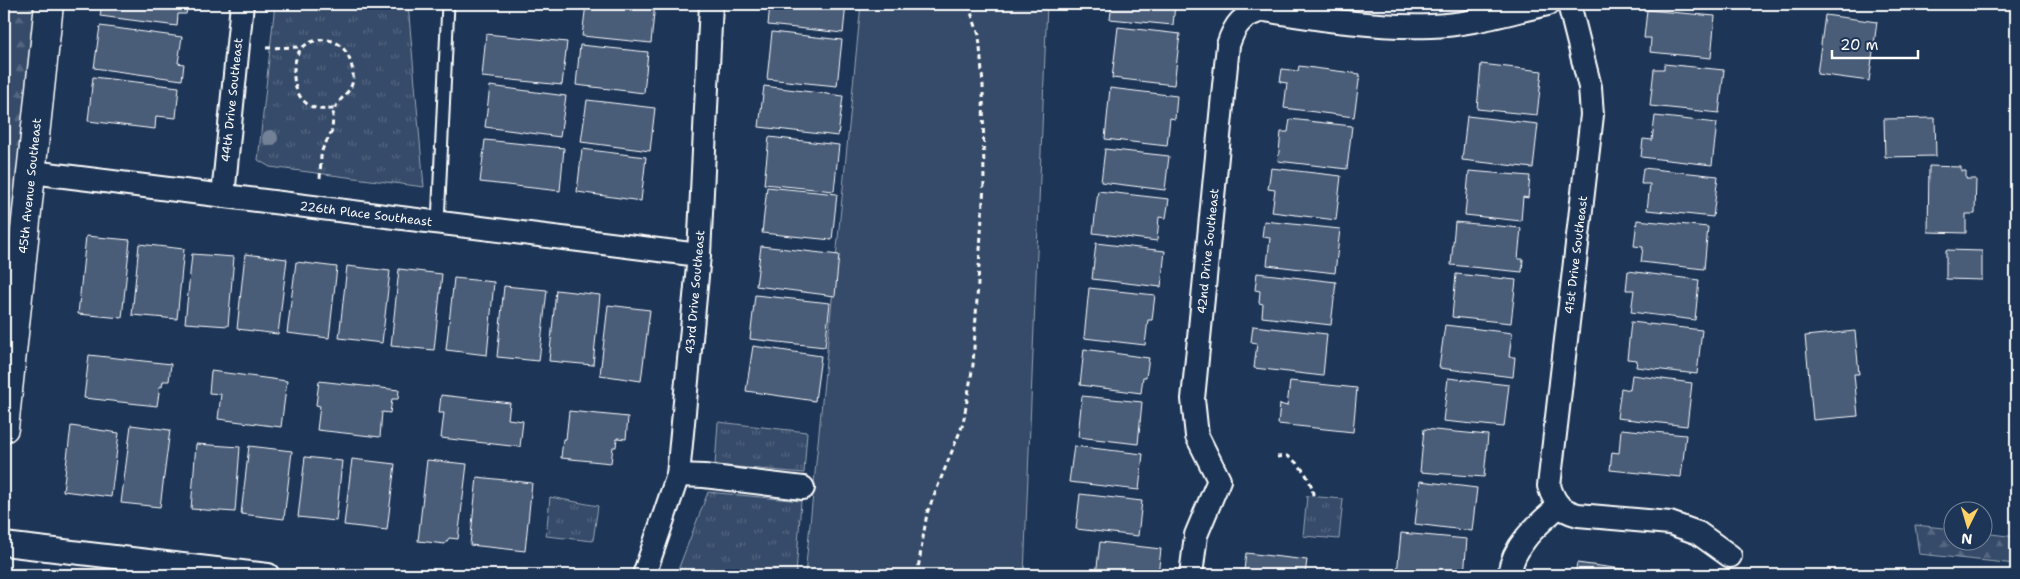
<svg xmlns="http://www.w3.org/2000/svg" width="2020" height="579" font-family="'Shantell Sans',sans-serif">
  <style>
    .green { fill: #364b69; stroke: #9aa5b4 }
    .forest { fill: url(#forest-firs); stroke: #9aa5b4 }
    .park { fill: url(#park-tufts); stroke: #9aa5b4 }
    .building { fill: #4a5d79; stroke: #fff }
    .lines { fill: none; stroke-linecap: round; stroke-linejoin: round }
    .service-casing { stroke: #fff; stroke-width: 15 }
    .minor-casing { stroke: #fff; stroke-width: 26 }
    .tertiary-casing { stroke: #fff; stroke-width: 31 }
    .path { stroke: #fff; stroke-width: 3; stroke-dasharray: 5 4; stroke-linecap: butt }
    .service { stroke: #1d3557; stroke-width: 11 }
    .minor { stroke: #1d3557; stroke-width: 22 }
    .tertiary { stroke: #1d3557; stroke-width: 28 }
    .tree { fill: #738196 }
    .labels { text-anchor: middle; stroke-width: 4.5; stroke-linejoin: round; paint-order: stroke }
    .street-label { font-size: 12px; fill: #fff; stroke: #1d3557 }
  </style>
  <defs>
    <pattern id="forest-firs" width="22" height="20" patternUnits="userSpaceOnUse" patternTransform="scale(1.25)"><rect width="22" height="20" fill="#364b69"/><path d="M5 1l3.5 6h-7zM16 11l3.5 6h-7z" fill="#546680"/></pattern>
    <pattern id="park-tufts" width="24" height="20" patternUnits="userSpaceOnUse" patternTransform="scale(1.25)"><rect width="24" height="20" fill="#364b69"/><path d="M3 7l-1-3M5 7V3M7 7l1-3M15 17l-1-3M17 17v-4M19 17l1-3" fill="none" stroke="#546680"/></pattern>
  </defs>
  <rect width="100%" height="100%" fill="#1d3557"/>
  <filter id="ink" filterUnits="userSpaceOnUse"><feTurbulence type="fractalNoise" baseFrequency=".02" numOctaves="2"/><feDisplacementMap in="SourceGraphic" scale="10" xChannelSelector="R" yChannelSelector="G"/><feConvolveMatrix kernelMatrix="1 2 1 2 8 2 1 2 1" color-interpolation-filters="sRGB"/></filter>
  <g filter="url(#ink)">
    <path class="green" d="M861,4H1047L1024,575H805Z"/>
    <g class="forest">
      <path d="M4,4H49L4,428Z"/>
      <path d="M1915,525L1952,529V542H1982L1983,533L2016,537V564L1919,554Z"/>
    </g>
    <g class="park">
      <path d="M275,4H408L424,187L270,167L258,160Z"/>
      <path d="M718,422L807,432L804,473L715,465Z"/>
      <path d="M708,492L801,501L796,575H676Z"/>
      <path d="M1307,496L1343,499L1339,539L1303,536Z"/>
      <path d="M550,497L598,506L593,541L546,536Z"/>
    </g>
    <g class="building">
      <path d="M102,4H188L186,14H178L177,26L100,16Z"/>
      <path d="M530,4H552L550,10Z"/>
      <path d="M586,4H655L651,43L582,36Z"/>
      <path d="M770,4H846L843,33L768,25Z"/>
      <path d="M1112,4H1175L1173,25L1110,19Z"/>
      <path d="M1647,10L1715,16L1711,58L1650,52L1651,38H1644Z"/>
      <path d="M1825,15L1877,22L1869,81L1817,74Z"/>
      <path d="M100,26L182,37L178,63L184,64L182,80L94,68Z"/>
      <path d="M1118,27L1180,34L1174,85L1112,78Z"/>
      <path d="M772,32L842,40L837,86L767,79Z"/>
      <path d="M486,34L567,42L562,85L482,77Z"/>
      <path d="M580,45L648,52L644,93L576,85Z"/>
      <path d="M1481,64L1542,71L1537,115L1477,109Z"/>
      <path d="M1664,64L1724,70L1719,113L1650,106L1654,69H1664Z"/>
      <path d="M1299,66L1360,74L1354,117L1284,108L1287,83L1280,82L1282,69L1298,71Z"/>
      <path d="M93,77L179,87L176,118L156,116L155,129L88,121Z"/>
      <path d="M490,86L566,96L560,137L485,127Z"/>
      <path d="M764,86L843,96L838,136L759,127Z"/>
      <path d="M1110,88L1177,96L1175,119L1170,118L1167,146L1105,139Z"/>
      <path d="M587,100L655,108L650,151L581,142Z"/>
      <path d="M1467,116L1538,124L1533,168L1462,160Z"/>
      <path d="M1655,116L1717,123L1712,165L1641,157L1643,139L1652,140Z"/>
      <path d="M1935,118L1936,156L1885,157L1884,119Z"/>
      <path d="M1290,119L1352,126L1347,169L1278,161L1281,132H1288Z"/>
      <path d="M769,137L839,145L834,191L764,184Z"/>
      <path d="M485,140L564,148L560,191L480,182Z"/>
      <path d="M582,149L646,157L641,201L577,192Z"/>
      <path d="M1105,149L1169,156L1165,190L1101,182Z"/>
      <path d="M1929,166L1961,167V171H1966V179H1976L1975,214H1966V233L1928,232Z"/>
      <path d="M1271,168L1341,176L1336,220L1272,212L1275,190L1268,189Z"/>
      <path d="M1643,168L1718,176L1713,217L1647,210L1650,184H1641Z"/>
      <path d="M1469,171L1530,176L1528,198L1523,197L1521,221L1465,215Z"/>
      <path d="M767,187L837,194L832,240L762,233Z"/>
      <path d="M1098,191L1169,199L1166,218L1159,217L1157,241L1093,233Z"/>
      <path d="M1637,220L1708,227L1704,269L1641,262L1643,247L1634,246Z"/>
      <path d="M1264,221L1340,229L1335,273L1267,265L1270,238L1262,237Z"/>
      <path d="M1455,222L1521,228L1518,259H1523L1522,272L1451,265Z"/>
      <path d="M86,236L130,240L122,318L78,314Z"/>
      <path d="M1096,243L1165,251L1161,287L1092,279Z"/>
      <path d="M139,244L184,249L177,319L132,315Z"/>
      <path d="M761,246L839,255L835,296L756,286Z"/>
      <path d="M1946,250L1982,251V280L1946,279Z"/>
      <path d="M192,254L234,257L228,326L185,323Z"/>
      <path d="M245,254L287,259L278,334L237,329Z"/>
      <path d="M296,262L337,267L329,338L287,333Z"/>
      <path d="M347,266L390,271L382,343L339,338Z"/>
      <path d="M399,269L442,274L434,350L391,346Z"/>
      <path d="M1628,271L1699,280L1695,320L1631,312L1634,290H1626Z"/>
      <path d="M1257,273L1336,282L1331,325L1262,317L1263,304L1259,303L1260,291L1255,290Z"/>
      <path d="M1456,274L1516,280L1511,323L1452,317Z"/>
      <path d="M454,278L494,282L487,355L446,350Z"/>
      <path d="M504,286L547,290L539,361L497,357Z"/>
      <path d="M1089,288L1155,295L1152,320H1148L1145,345L1084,338Z"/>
      <path d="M556,290L600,295L593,365L549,361Z"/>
      <path d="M755,295L830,303L825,347L750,339Z"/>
      <path d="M608,305L650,310L641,381L600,375Z"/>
      <path d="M1631,322L1702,330L1697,374L1636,367L1637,360L1627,359Z"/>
      <path d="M1445,325L1512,333L1509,357H1515L1513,377L1439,368Z"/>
      <path d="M1253,326L1327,334L1323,376L1254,368L1257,343L1251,342Z"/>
      <path d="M1855,331L1859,374H1854L1858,416L1813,420L1805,336Z"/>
      <path d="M753,346L821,356L815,401L746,391Z"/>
      <path d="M1084,349L1149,358L1146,377H1143L1141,393L1080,385Z"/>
      <path d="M89,355L171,364L169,381H163L162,387L160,386L157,406L84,398Z"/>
      <path d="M211,371L287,381L281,427L218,419L221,394L209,393Z"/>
      <path d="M1632,375L1692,383L1687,426L1617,418L1621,388L1630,390Z"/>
      <path d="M1448,378L1509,385L1504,427L1443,421Z"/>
      <path d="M319,381L399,390L398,399H392L390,413L382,412L380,437L317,430L320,406L316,405Z"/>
      <path d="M1290,381L1357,388L1353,432L1278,424L1280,404L1287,406Z"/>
      <path d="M441,395L510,403L508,419L523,421L520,447L441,438L444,413H439Z"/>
      <path d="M1082,396L1142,402L1138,444L1078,437Z"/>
      <path d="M569,411L628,417L626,439L617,438L616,447H613L611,463L561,458L563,439H566Z"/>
      <path d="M131,425L170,430L160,507L121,503Z"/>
      <path d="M71,426L119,433L111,497L63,491Z"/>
      <path d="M1424,429L1488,435L1484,477L1420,472Z"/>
      <path d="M1621,429L1686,435L1681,477L1610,470L1612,452L1619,453Z"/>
      <path d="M196,444L240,447L235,512L191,509Z"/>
      <path d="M249,446L292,451L284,519L241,514Z"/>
      <path d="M1074,446L1143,454L1139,490L1069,482Z"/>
      <path d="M305,457L342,461L336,521L298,517Z"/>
      <path d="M352,459L395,464L387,530L344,525Z"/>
      <path d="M427,460L467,464L458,539L449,538L445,544L418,541Z"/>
      <path d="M477,477L532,483L525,551L470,545Z"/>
      <path d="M1420,481L1477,488L1472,531L1415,524Z"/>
      <path d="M1080,494L1142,501L1138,536L1076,529Z"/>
      <path d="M1401,533L1467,539L1464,575L1397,574Z"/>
      <path d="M1100,542L1161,549L1158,575H1096Z"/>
      <path d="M1246,553L1307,560L1305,575H1239L1240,570H1244Z"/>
      <path d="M1577,563L1637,571V575H1575Z"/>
    </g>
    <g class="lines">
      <g class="service-casing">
        <path id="service" d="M438,223L448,4"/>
      </g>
      <g class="minor-casing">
        <g id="minor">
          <path d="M1569,4L1590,87L1592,115L1549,486C1555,504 1560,510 1578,515L1670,523L1698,533L1730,556"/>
          <path d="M32,172L699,255"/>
          <path d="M223,196L242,4"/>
          <path d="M678,475L704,476L803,488"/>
          <path d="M4,544L268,575"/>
          <path d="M644,575L678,475L699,255L711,4"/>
          <path d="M1191,575L1196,535L1219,480L1197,436L1193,399L1228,45C1235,24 1242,15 1264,10C1319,19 1376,28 1431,26C1470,25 1510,12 1548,4"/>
          <path d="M1509,575C1513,545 1537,525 1559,506"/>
        </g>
      </g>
      <g class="tertiary-casing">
        <path id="tertiary" d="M4,428L49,4"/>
      </g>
      <g class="path">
        <path d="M266,48L302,47"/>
        <path d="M320,178C321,169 320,159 322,151C324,144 330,137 332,130C333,124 332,117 334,111C337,99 352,93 353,79C354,69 349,54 342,47C329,34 303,39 297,56C290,74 294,101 315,108C320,110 328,109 334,109"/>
        <path d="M1277,457L1287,456C1300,463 1313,481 1313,496"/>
        <path d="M917,575L927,513L963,424L973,365L984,184L983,85L979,35L968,4"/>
      </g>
      <use href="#service" class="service"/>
      <use href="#minor" class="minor"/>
      <use href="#tertiary" class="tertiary"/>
    </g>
    <circle class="tree" cx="270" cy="138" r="8"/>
  </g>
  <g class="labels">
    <g class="street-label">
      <text transform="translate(232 100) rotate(-84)" y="4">44th Drive Southeast</text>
      <text transform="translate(30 186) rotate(-84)" y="4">45th Avenue Southeast</text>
      <text transform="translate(366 214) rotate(7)" y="4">226th Place Southeast</text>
      <text transform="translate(1208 251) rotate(-84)" y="4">42nd Drive Southeast</text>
      <text transform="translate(1576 255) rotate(-83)" y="4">41st Drive Southeast</text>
      <text transform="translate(695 292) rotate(-85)" y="4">43rd Drive Southeast</text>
    </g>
  </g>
  <rect width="2020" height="579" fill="none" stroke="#1d3557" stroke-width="20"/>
  <rect x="10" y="10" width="2000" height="559" fill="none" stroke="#fff" stroke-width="2" filter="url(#ink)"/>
  <g transform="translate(1968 526) rotate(185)"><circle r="24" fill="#1d3557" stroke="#77869a"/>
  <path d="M0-4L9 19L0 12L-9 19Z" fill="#ffd166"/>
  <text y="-8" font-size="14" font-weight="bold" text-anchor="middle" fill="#ffffff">N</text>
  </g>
  <path d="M1832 50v8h86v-8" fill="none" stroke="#ffffff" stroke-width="2.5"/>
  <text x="1840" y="50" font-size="15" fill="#ffffff" stroke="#1d3557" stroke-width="4" paint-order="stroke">20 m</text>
</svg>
